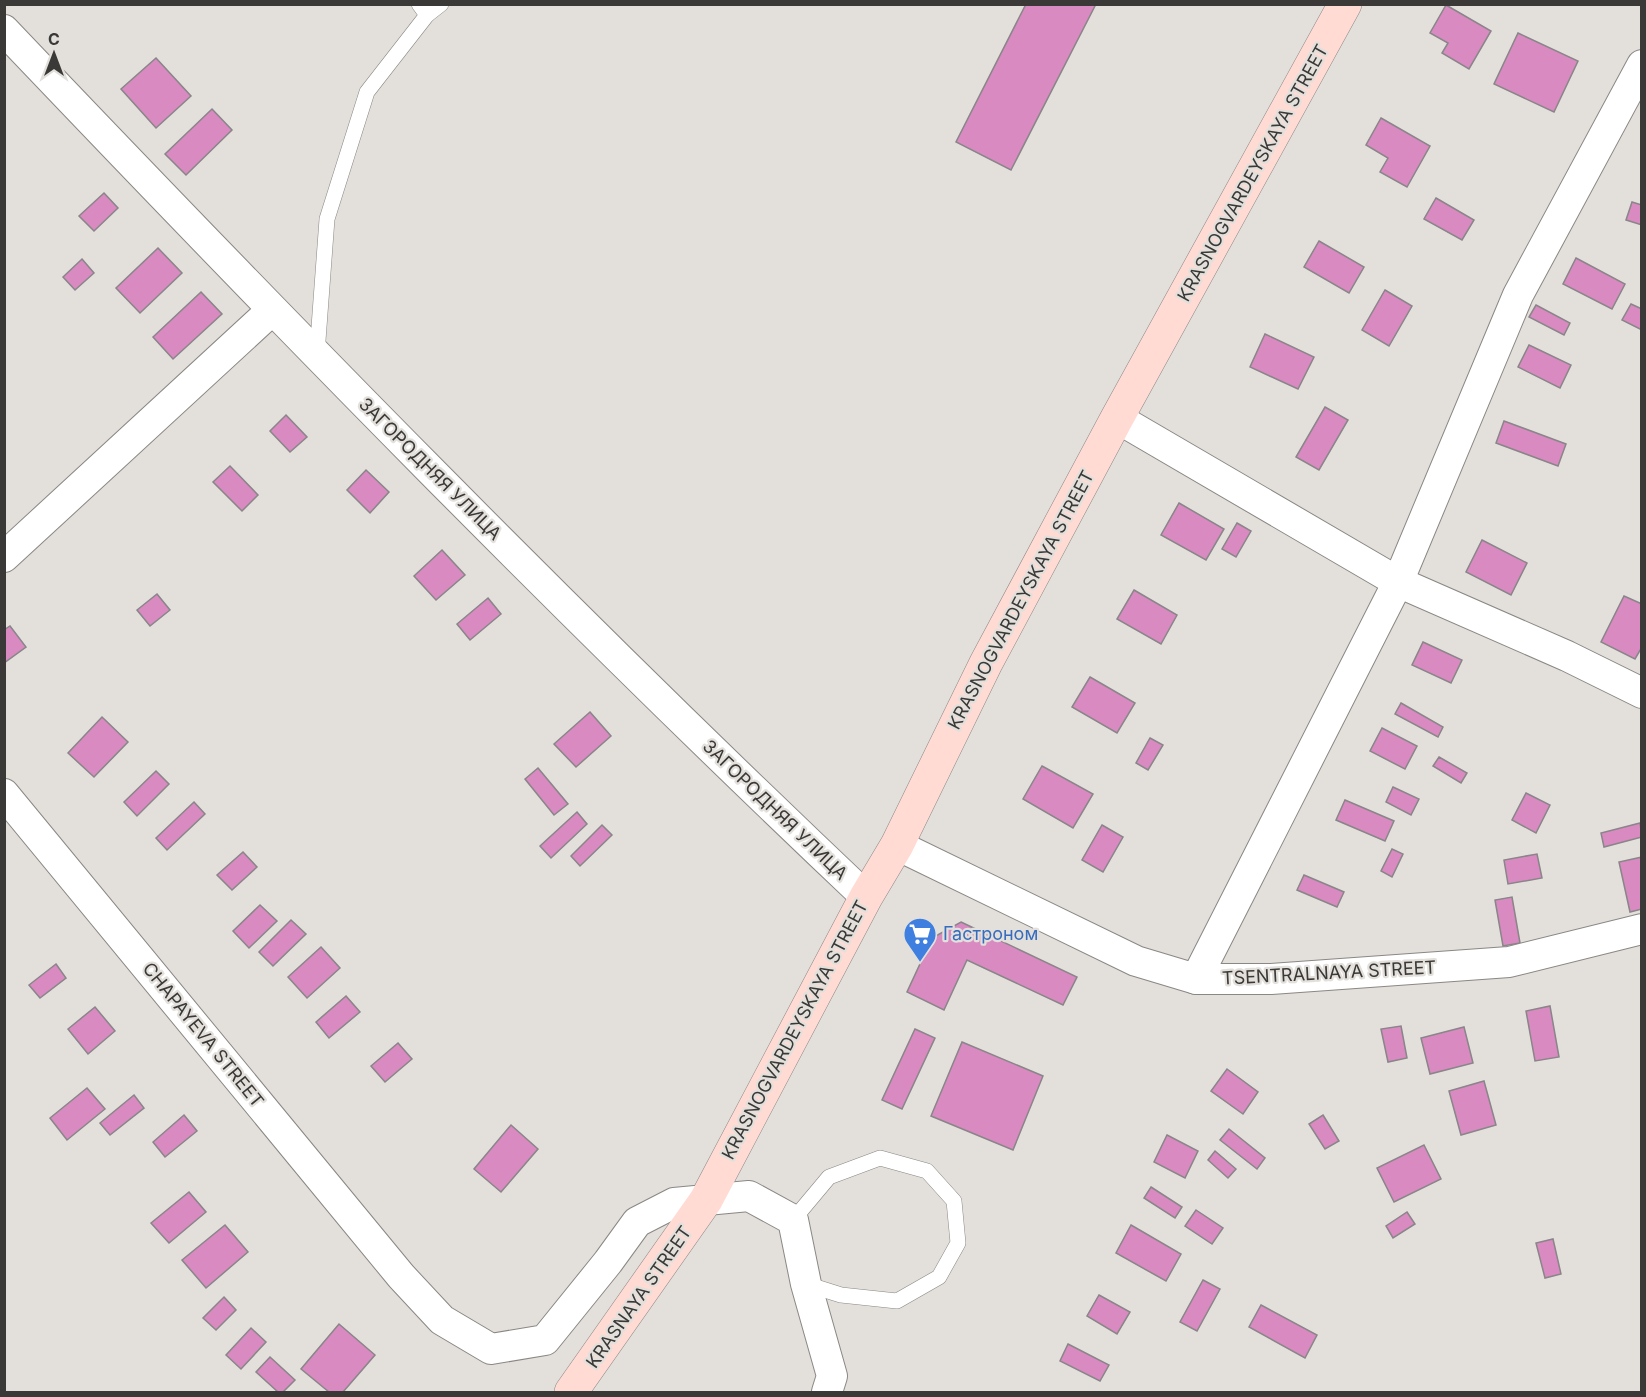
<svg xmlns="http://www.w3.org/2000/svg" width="1646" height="1397" font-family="Inter,sans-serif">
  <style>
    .building { fill: #d88ac1; stroke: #898588; stroke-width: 1.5 }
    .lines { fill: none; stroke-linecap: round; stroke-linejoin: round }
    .lane-casing { stroke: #8a8784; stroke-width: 16 }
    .street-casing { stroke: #8a8784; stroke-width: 32 }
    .secondary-casing { stroke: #8a8784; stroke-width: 34 }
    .lane { stroke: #fff; stroke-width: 15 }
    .street { stroke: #fff; stroke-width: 30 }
    .secondary { stroke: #ffdbd4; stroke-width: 33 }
    .labels { text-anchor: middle; stroke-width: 4.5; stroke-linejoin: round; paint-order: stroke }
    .street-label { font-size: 18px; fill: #3a3937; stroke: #e3e0dc }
    .shop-label { font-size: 18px; fill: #366cbe; stroke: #e3e0dc; text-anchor: start }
  </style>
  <rect width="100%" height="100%" fill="#e3e0dc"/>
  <g class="building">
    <path d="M1026,4H1096L1011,170L956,142Z"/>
    <path d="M1446,5L1491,31L1469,69L1442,53L1448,43L1430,33Z"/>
    <path d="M1518,33L1578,61L1554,112L1494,84Z"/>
    <path d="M156,58L191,96L156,128L121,89Z"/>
    <path d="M212,109L232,130L186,175L165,154Z"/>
    <path d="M1381,118L1430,146L1407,187L1380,172L1388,158L1366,145Z"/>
    <path d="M104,193L118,208L94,231L79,216Z"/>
    <path d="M1436,198L1474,220L1462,240L1424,219Z"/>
    <path d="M1632,202L1642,205V225L1626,220Z"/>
    <path d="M1319,241L1364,267L1349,293L1304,267Z"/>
    <path d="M158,248L182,273L140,313L116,288Z"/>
    <path d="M1576,258L1625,284L1612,309L1563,284Z"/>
    <path d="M82,259L94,273L75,290L63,277Z"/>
    <path d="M1385,290L1412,306L1389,346L1362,330Z"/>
    <path d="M201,292L222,314L173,359L153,337Z"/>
    <path d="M1631,304L1642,309V330L1622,320Z"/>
    <path d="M1536,305L1570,323L1564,335L1529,317Z"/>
    <path d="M1265,334L1314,357L1298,389L1250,367Z"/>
    <path d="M1529,345L1571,365L1560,388L1518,367Z"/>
    <path d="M1325,407L1348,420L1319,470L1296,457Z"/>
    <path d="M286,415L307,437L290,452L270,431Z"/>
    <path d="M1504,421L1566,444L1558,466L1496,443Z"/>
    <path d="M230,466L258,495L242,511L213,482Z"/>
    <path d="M366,470L389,492L370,513L347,490Z"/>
    <path d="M1179,503L1224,529L1206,560L1161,535Z"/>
    <path d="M1237,523L1251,531L1236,557L1222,549Z"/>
    <path d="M1482,540L1527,563L1511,595L1466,572Z"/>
    <path d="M442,550L465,575L436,600L414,576Z"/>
    <path d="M1134,590L1177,615L1161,644L1117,619Z"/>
    <path d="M157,594L170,610L150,626L137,610Z"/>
    <path d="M1624,596L1642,604V647L1635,659L1601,642Z"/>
    <path d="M488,598L501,614L470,640L457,624Z"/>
    <path d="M10,626L26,647L4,663V630Z"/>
    <path d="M1423,642L1462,660L1451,683L1412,665Z"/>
    <path d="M1090,677L1135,703L1117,733L1072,707Z"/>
    <path d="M1401,703L1443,727L1438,737L1395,714Z"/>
    <path d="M590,712L611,736L576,767L554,744Z"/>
    <path d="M102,717L128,742L94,777L68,753Z"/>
    <path d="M1382,728L1417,746L1405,769L1370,751Z"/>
    <path d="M1150,738L1163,745L1148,770L1136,763Z"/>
    <path d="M1439,757L1467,773L1461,783L1433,766Z"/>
    <path d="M1042,766L1093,794L1073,828L1023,799Z"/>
    <path d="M538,768L568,804L554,815L525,779Z"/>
    <path d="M156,771L169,784L137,816L124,802Z"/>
    <path d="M1393,787L1419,799L1411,815L1386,802Z"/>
    <path d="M1526,793L1550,805L1536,833L1512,820Z"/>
    <path d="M1345,800L1394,821L1385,841L1336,820Z"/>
    <path d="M194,802L205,814L167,850L156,838Z"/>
    <path d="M577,812L587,824L551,858L540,846Z"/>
    <path d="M1640,823L1642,837L1604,847L1601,833Z"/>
    <path d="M602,825L612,835L580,866L571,856Z"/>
    <path d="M1102,825L1123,837L1103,872L1082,860Z"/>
    <path d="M1392,849L1403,854L1392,877L1381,871Z"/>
    <path d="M243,852L257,867L232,890L217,875Z"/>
    <path d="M1537,854L1542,878L1508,884L1504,860Z"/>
    <path d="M1642,857V909L1630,912L1619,862Z"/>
    <path d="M1304,875L1344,892L1337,907L1297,890Z"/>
    <path d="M1512,897L1520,943L1503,946L1495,900Z"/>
    <path d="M260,905L277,921L249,948L233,931Z"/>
    <path d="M291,920L306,934L273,966L259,952Z"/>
    <path d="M961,922L1077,977L1063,1005L967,960L944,1010L907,992L932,938Z"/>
    <path d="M321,947L340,968L307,998L288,977Z"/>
    <path d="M56,964L66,978L40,998L29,985Z"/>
    <path d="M346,996L360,1012L329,1038L316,1022Z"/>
    <path d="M1550,1006L1559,1057L1535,1061L1526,1011Z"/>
    <path d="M95,1007L115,1031L88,1054L68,1029Z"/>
    <path d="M1401,1026L1407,1058L1388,1062L1381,1029Z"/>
    <path d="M1464,1027L1473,1063L1430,1074L1421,1038Z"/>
    <path d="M915,1029L935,1038L902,1109L882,1100Z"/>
    <path d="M962,1042L1043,1076L1013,1150L931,1116Z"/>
    <path d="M398,1043L412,1059L385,1082L371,1066Z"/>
    <path d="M1227,1069L1258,1092L1243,1114L1211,1091Z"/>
    <path d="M1484,1081L1496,1125L1461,1135L1449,1091Z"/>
    <path d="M87,1088L105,1109L67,1140L50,1118Z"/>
    <path d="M134,1095L144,1108L110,1135L100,1123Z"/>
    <path d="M184,1115L197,1131L165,1157L153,1142Z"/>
    <path d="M1323,1115L1339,1141L1325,1149L1309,1124Z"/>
    <path d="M511,1125L538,1149L501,1192L474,1169Z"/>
    <path d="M1229,1129L1265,1158L1257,1169L1220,1140Z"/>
    <path d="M1167,1135L1198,1151L1185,1178L1154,1162Z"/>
    <path d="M1424,1145L1441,1179L1394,1202L1377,1168Z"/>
    <path d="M1215,1151L1236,1169L1228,1178L1208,1160Z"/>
    <path d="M1151,1187L1182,1207L1175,1218L1144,1198Z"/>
    <path d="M189,1192L206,1212L169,1243L151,1223Z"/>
    <path d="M1196,1210L1223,1228L1212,1244L1185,1226Z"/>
    <path d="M1407,1212L1415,1224L1393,1238L1386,1226Z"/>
    <path d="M225,1225L248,1252L206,1288L182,1260Z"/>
    <path d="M1131,1225L1181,1254L1166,1281L1116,1253Z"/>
    <path d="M1553,1239L1561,1274L1545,1278L1536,1243Z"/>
    <path d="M1203,1280L1220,1289L1197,1331L1180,1322Z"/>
    <path d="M1099,1295L1130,1312L1117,1334L1087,1316Z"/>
    <path d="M224,1297L236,1310L216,1330L203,1318Z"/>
    <path d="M1261,1305L1317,1335L1305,1358L1249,1327Z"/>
    <path d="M339,1324L375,1355L343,1392H329L301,1369Z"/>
    <path d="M251,1328L266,1342L241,1369L226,1355Z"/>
    <path d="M1068,1344L1109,1365L1100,1381L1060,1361Z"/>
    <path d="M270,1357L295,1380L283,1392H278L256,1372Z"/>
  </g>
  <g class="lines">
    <g class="lane-casing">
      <g id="lane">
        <path d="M427,15L441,4"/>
        <path d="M317,354L327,219L367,92L427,15L419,4"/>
        <path d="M793,1220L829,1177L880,1158L927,1171L954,1201L958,1243L939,1277L897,1301L841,1295L806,1284"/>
      </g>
    </g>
    <g class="street-casing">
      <g id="street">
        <path d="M4,30C285,325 570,617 866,897"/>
        <path d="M1117,418L1398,582L1567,656L1642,693"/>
        <path d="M4,557L271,311"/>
        <path d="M4,794L401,1276L442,1320L491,1349L545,1340L608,1262L637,1222L674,1203L749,1196L793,1220L806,1284L832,1376L827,1392"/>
        <path d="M897,845L1136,961L1196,979H1271L1509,962L1642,929"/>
        <path d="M1196,979L1398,582L1518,295L1642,65"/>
      </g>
    </g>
    <g class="secondary-casing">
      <path id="secondary" d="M571,1392L706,1200L866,897L897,845L986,663L1117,418L1345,4"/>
    </g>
    <use href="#lane" class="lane"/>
    <use href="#street" class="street"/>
    <use href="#secondary" class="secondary"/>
  </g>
  <defs>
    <g id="supermarket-pin" transform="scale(1.725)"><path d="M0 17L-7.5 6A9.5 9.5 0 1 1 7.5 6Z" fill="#3f7fe0" stroke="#e3e0dc"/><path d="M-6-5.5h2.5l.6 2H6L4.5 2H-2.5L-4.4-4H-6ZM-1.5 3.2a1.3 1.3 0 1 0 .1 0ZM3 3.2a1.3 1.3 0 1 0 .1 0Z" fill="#fff"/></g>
  </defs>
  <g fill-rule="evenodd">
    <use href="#supermarket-pin" x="920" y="934"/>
  </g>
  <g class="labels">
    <g class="street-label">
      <text transform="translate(1253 173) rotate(-61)" y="6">KRASNOGVARDEYSKAYA STREET</text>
      <text transform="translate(430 469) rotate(45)" y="6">ЗАГОРОДНЯЯ УЛИЦА</text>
      <text transform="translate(1021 600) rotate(-62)" y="6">KRASNOGVARDEYSKAYA STREET</text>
      <text transform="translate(775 810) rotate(44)" y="6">ЗАГОРОДНЯЯ УЛИЦА</text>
      <text transform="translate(1329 973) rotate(-3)" y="6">TSENTRALNAYA STREET</text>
      <text transform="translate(795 1030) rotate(-62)" y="6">KRASNOGVARDEYSKAYA STREET</text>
      <text transform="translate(203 1035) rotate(51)" y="6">CHAPAYEVA STREET</text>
      <text transform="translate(639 1297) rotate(-55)" y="6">KRASNAYA STREET</text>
    </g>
    <g class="shop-label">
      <text x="943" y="940">Гастроном</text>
    </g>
  </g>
  <rect width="1646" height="1397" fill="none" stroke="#3a3937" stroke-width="12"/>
  <g transform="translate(54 54)" stroke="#e3e0dc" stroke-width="4.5" paint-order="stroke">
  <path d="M0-4.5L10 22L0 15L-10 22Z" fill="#3a3937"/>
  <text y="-9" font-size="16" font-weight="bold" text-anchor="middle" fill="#3a3937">С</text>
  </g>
</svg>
